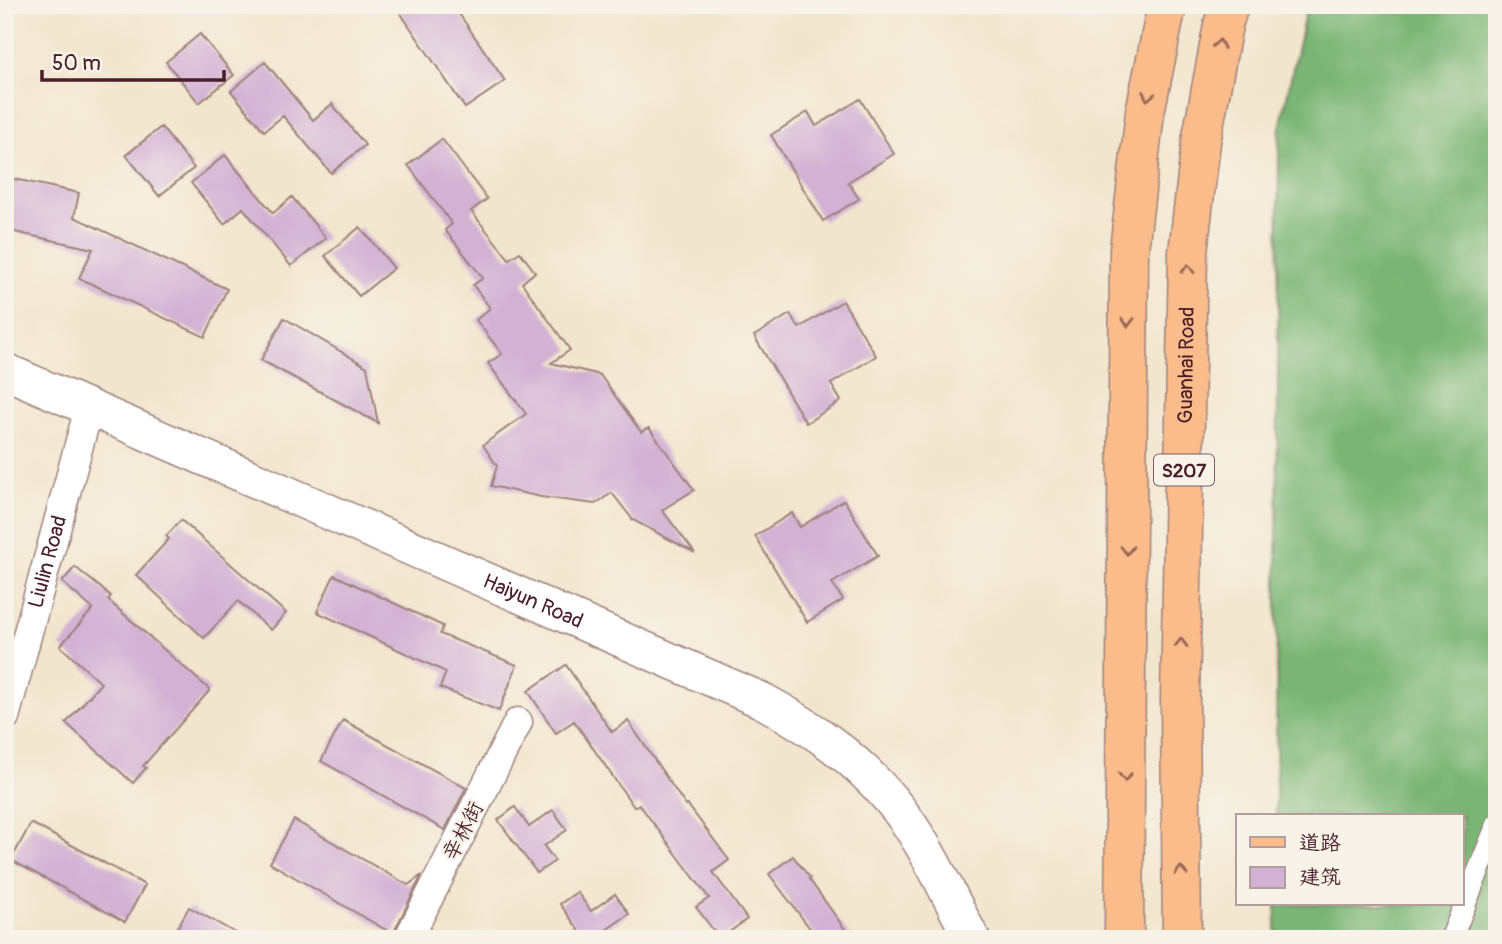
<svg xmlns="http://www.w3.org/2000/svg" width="1502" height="944" font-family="Pangolin,'LXGW WenKai TC',sans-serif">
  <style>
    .forest { fill: #7ab574; stroke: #626a50; stroke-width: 2 }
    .building { fill: #d2b1d4 }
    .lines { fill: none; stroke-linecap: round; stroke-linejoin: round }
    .pedestrian-casing { stroke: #9e827c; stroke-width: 24 }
    .minor-casing { stroke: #9e827c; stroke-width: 31 }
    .tertiary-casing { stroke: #9e827c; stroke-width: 38 }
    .primary-casing { stroke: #9e827c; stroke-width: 41 }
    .pedestrian { stroke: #fff; stroke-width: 21 }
    .minor { stroke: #fff; stroke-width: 28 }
    .tertiary { stroke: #fff; stroke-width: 35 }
    .primary { stroke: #f9bc8a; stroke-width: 38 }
    .oneway { stroke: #996656 }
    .labels { text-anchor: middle; stroke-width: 5; stroke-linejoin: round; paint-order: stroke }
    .shield { fill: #f7f3e8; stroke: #7e5f64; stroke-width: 2 }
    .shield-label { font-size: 19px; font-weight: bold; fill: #4a1f2b }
    .street-label { font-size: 21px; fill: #4a1f2b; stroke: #f7f3e8 }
  </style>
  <rect width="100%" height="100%" fill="#f7f3e8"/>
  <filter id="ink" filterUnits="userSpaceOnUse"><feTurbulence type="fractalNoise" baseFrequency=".0143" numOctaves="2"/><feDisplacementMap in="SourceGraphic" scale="14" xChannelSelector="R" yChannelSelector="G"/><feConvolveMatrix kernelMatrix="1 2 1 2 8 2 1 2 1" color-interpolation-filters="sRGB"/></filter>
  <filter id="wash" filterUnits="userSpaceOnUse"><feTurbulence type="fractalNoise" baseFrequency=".00686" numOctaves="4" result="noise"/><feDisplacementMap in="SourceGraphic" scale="28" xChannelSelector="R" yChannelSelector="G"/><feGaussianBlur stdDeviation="1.57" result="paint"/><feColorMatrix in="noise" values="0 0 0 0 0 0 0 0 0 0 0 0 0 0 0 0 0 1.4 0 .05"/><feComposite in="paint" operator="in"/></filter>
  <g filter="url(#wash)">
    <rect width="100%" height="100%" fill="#f2e5cd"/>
    <path class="forest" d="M1307,5H1497V939H1276V904H1462V816H1276L1279,133Z"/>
    <g id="blocks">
      <g class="building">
        <path d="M395,5H453L505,81L465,108Z"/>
        <path d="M200,34L234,75L199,103L166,62Z"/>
        <path d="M265,62L313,120L332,104L365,145L331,173L283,116L264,131L231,91Z"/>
        <path d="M860,99L894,154L848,182L859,199L823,221L771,135L808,112L816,126Z"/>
        <path d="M161,127L194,168L159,196L126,155Z"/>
        <path d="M442,139L487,199L471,211L509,259L520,252L535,272L522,283L570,350L551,363L600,375L641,432L649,428L694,490L662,510L695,553L633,520L612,493L595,504L541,497L491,486L497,466L483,445L526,414L488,363L502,354L476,320L490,308L473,285L483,278L445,230L452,224L408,165Z"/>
        <path d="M225,155L273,213L292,197L326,238L291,266L243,208L224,224L191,183Z"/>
        <path d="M5,177L79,193L74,217L227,289L205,337L79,278L93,249L5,230Z"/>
        <path d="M360,227L394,268L359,296L325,256Z"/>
        <path d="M843,301L876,356L831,384L841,401L806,423L754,336L790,314L799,328Z"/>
        <path d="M284,318L367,367L378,423L261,360Z"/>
        <path d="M844,500L878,556L832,583L843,600L807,622L755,536L792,513L800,527Z"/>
        <path d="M181,520L286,613L271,630L238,601L204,638L136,575L169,539L166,536Z"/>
        <path d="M75,567L111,596L108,600L210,690L143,766L146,768L133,783L66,723L101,683L60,646L93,609L62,582Z"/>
        <path d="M334,575L443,626L440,634L517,665L499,711L440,688L446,672L317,612Z"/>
        <path d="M566,665L612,732L628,721L686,806L688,805L729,860L713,872L747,919L720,939L696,907L709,898L639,804L634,807L574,721L556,733L528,691Z"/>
        <path d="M343,720L466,788L445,830L321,761Z"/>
        <path d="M515,807L529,827L553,810L567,830L544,846L555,861L537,873L498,820Z"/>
        <path d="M294,820L408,885L422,875L393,934L270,863Z"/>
        <path d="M31,823L145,885L125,922L11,860Z"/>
        <path d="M793,856L810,878L809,879L852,939H818L769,874Z"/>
        <path d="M577,892L591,911L615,894L629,914L606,930L612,939H585L560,904Z"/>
        <path d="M189,907L246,939H171Z"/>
      </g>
    </g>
  </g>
  <g filter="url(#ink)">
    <use href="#blocks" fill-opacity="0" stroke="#9e827c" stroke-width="2"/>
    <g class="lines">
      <g class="pedestrian-casing">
        <path id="pedestrian" d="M1451,939L1497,825"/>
      </g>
      <g class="minor-casing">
        <g id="minor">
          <path id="s1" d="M5,717L89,408"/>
          <path d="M408,939L518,722"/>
        </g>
      </g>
      <g class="tertiary-casing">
        <g id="tertiary">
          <path id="s2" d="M5,371L763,701C811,727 855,757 890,799C924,838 947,893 972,939"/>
        </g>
      </g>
      <g class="primary-casing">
        <g id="primary">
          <path d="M1124,939L1129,250L1145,112L1167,5"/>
          <path id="s3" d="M1182,939L1180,699L1188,252L1201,142L1223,25L1229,5"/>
        </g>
      </g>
      <use href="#pedestrian" class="pedestrian"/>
      <use href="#minor" class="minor"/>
      <use href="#tertiary" class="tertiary"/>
      <use href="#primary" class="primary"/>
    </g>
    <defs><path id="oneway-chevron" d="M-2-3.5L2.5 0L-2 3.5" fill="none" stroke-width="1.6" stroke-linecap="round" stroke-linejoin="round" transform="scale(1.75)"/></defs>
    <g class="oneway">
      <use href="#oneway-chevron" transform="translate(1219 44) rotate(-79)"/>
      <use href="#oneway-chevron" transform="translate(1148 96) rotate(101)"/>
      <use href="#oneway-chevron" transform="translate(1188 269) rotate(-89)"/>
      <use href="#oneway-chevron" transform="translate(1128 322) rotate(90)"/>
      <use href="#oneway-chevron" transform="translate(1127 550) rotate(90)"/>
      <use href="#oneway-chevron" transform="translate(1181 643) rotate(-89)"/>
      <use href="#oneway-chevron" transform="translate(1125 777) rotate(90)"/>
      <use href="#oneway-chevron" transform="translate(1181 871) rotate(-90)"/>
    </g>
  </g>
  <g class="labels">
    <rect class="shield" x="1154" y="454.5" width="60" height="31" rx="5"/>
    <g class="shield-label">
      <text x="1184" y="477">S207</text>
    </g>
    <g class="street-label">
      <text dy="7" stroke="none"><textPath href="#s3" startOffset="574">Guanhai Road</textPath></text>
      <text dy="7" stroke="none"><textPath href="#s1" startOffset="161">Liulin Road</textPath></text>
      <text dy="7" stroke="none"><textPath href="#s2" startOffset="576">Haiyun Road</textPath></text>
      <text transform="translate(463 831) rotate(-63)" y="7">辛林街</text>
    </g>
  </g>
  <rect width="1502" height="944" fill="none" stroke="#f7f3e8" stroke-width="28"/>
  <rect x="1236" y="814" width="228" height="91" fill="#f7f3e8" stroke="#b29e9c" stroke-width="2"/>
  <rect x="1250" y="837" width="35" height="10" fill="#f9bc8a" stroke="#b29e9c" stroke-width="2"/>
  <text x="1299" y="850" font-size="21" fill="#4a1f2b">道路</text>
  <rect x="1250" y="867" width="35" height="21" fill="#d2b1d4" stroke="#b29e9c" stroke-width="2"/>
  <text x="1299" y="884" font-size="21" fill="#4a1f2b">建筑</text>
  <path d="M42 70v10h182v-10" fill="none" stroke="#4a1f2b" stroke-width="3.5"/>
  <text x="52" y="70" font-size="21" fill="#4a1f2b" stroke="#f7f3e8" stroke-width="5" paint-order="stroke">50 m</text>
</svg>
